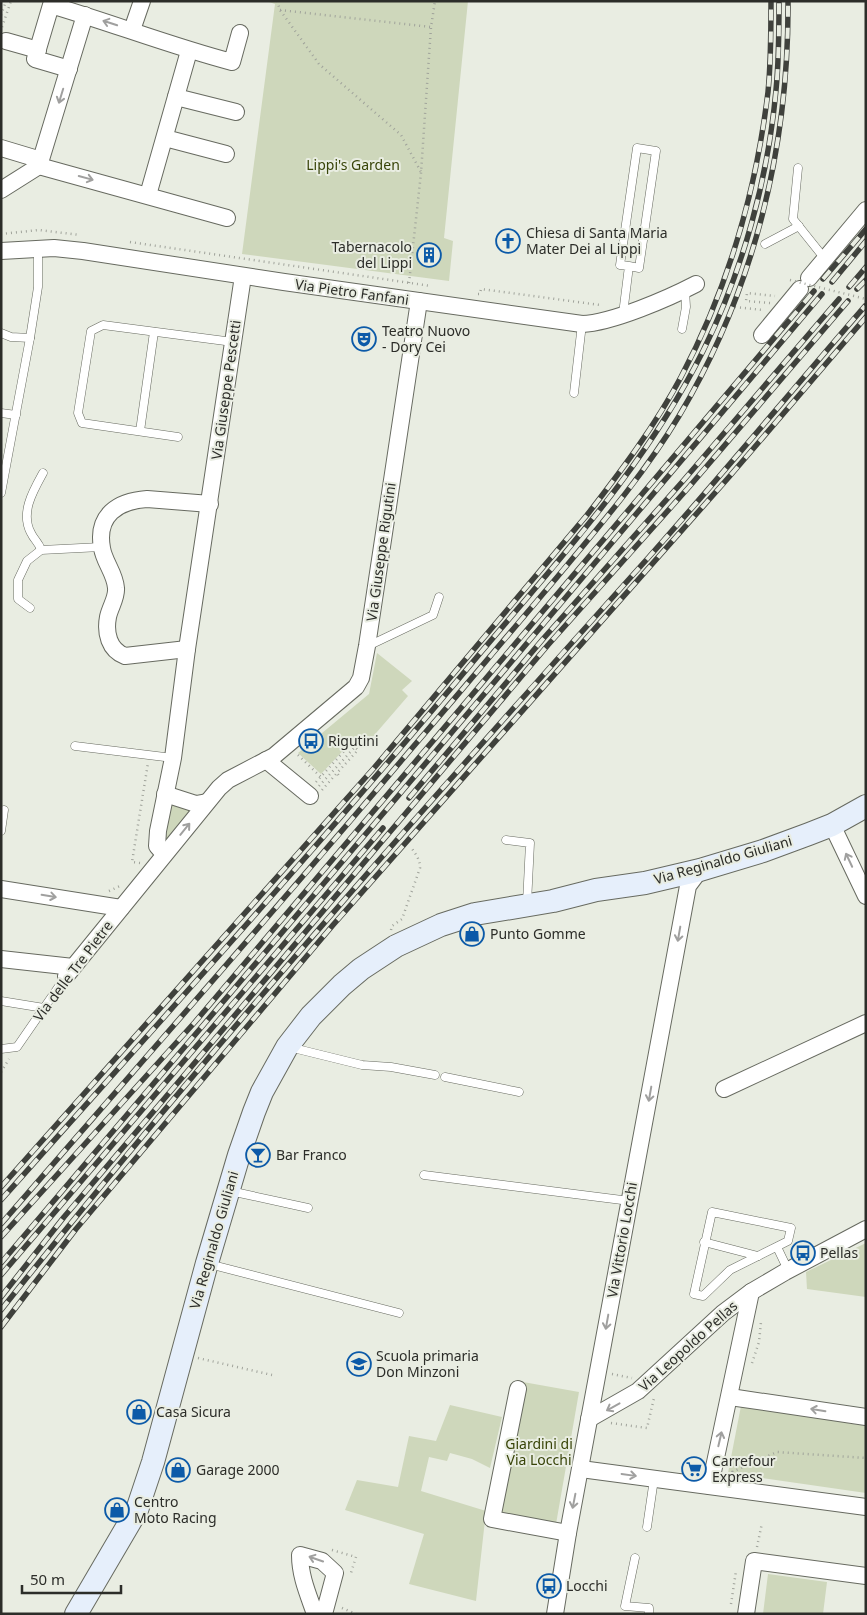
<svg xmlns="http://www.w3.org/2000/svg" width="867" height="1615" font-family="'Noto Sans',sans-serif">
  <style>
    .green { fill: #ced7bb }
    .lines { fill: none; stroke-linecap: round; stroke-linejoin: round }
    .service-casing { stroke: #676a60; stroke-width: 9 }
    .minor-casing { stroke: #676a60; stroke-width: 18 }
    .secondary-casing { stroke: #676a60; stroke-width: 24 }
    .path { stroke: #a0a39b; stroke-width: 2.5; stroke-dasharray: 1 4; stroke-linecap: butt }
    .service { stroke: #fff; stroke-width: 8 }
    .minor { stroke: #fff; stroke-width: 16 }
    .secondary { stroke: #e6effb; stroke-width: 22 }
    .rail-casing { stroke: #3f413c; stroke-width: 5.5 }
    .rail { stroke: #e9ede2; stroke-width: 4; stroke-dasharray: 11; stroke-linecap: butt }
    .path-bridge { stroke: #a0a39b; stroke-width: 2.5; stroke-dasharray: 1 4; stroke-linecap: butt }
    .oneway { stroke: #a0a09f }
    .labels { text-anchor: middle; stroke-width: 4; stroke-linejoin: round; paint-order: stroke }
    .park-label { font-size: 14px; fill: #384408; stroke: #e9ede2 }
    .poi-label { font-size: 14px; fill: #2c2d29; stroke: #e9ede2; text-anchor: start }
    .street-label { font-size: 14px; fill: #2c2d29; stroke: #e9ede2 }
  </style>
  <rect width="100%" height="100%" fill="#e9ede2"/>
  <g class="green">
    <path d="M266,1H468L444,238L453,241L449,281L242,254L275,4Z"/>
    <path d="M377,653L412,681L402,690L408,696L364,747L353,740L321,774L298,753L369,694Z"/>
    <path d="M171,802L195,810L167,839H166V835Z"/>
    <path d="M866,1243V1297L807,1289L806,1272Z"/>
    <path d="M523,1382L579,1392L556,1524L499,1513Z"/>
    <path d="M450,1405L502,1417L490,1468L472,1459L450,1453L447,1461L429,1457L421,1491L486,1511L476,1601L409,1584L424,1534L345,1510L357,1480L398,1487L409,1436L436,1441Z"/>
    <path d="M741,1406L866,1426V1493L728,1473Z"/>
    <path d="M768,1574L827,1582L823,1614H763Z"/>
  </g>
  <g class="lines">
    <g class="service-casing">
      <g id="service">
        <path d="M798,168L793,219L825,259"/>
        <path d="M765,244L799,226"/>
        <path d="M623,314L629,266L639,268L656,151L637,148L620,265L629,266"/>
        <path d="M682,329L686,307L685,290"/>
        <path d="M1,333L11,337L30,338"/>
        <path d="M574,393L582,324"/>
        <path d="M1,413L16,415"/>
        <path d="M140,431L154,332"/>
        <path d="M178,437L82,423L78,413L91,331L103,325L233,342"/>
        <path d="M1,493L30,338L38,287V249"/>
        <path d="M41,550C39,542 34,540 31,533C20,513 33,491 43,473"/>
        <path d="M30,608L18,599V580L27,561L41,550L101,547"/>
        <path d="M368,646L433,615L439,597"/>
        <path d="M75,746L173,758"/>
        <path d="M1,831L4,810"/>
        <path d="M506,840L530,843L527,903"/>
        <path d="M1,1001L44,1008"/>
        <path d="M289,1047L362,1065L391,1067L435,1075"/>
        <path d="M1,1049L17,1047L66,976"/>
        <path d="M445,1077L519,1092"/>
        <path d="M424,1175L630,1201"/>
        <path d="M230,1191L308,1208"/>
        <path d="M712,1212L791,1228L788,1241L730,1270L703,1296L694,1294Z"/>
        <path d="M704,1242L758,1256"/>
        <path d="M777,1247L788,1270"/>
        <path d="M209,1264L399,1313"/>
        <path d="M647,1527L654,1479"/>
        <path d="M635,1558L625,1606L649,1608V1614"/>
      </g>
    </g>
    <g class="minor-casing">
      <g id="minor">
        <path d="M132,30L142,1"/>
        <path d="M6,41L38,50"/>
        <path d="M69,69L35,59L51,5C112,23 171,46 232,62L240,33"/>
        <path d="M176,97L236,112"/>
        <path d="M165,138L226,154"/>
        <path d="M1,148L41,160"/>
        <path d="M39,166L227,218"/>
        <path d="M1,190L39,166L85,15"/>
        <path d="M148,195L189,51"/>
        <path d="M1,251L54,248L83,251L284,282L582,324C612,323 669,298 696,284"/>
        <path d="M809,278L866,210"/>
        <path d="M762,335L800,289"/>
        <path d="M187,649L125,656C109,650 105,633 108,617C110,607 117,598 116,588C115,573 104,562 102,548C96,515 118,501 147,499L210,504"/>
        <path d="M266,760L310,796"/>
        <path d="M165,794L196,804L207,802"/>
        <path d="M832,825L866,896"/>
        <path d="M164,854L157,846L158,831L173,758L187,649L243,276"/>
        <path d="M1,889L121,908"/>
        <path d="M1,959L73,967"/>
        <path d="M66,976L219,788L228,780L274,756L356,687L361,678L367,646L419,301"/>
        <path d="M724,1089L866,1023"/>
        <path d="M518,1389L492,1519L568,1533"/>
        <path d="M730,1397L866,1417"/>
        <path d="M589,1419L638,1391L723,1313L751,1292L785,1272L866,1229"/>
        <path d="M581,1469L866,1507"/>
        <path d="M710,1486L751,1292"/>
        <path d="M315,1614C308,1594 300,1576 300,1555L322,1561L335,1573L324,1614"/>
        <path d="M555,1614L568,1533L688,886L700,870"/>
        <path d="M746,1614L754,1561L866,1576"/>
      </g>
    </g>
    <g class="secondary-casing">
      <path id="secondary" d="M76,1614L137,1510L153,1462L207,1263L239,1155L254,1112L262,1092L287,1047L311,1016L342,985L361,969L396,946L441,925L475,914L553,901L596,890L645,883L700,870L763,851L809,834L832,825L866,806"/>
    </g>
    <g class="path">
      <path d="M277,1L280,10L319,64L401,135L421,172"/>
      <path d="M280,10L431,27"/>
      <path d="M1,15L6,1"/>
      <path d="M2,27L11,1"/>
      <path d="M1,234L39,230L80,235"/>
      <path d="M130,242L431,286"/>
      <path d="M409,283L421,173L431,27L435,1"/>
      <path d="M478,294H480L481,289L600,305"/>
      <path d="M770,303L746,301L747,293L775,296"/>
      <path d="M735,307L763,310"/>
      <path d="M298,755L321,777"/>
      <path d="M316,782L357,737"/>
      <path d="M319,786L355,747L358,750L337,773L339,776"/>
      <path d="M322,790L337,773"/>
      <path d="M140,863L132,862L148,763"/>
      <path d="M109,891L120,886"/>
      <path d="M391,930L392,926L402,919L420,868C420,859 416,855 411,847"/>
      <path d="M1,1072L9,1059"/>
      <path d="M198,1358L272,1375"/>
      <path d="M752,1363L759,1342L761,1322"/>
      <path d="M612,1374L632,1378"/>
      <path d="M611,1423L647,1428L654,1398"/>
      <path d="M731,1461L733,1475"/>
      <path d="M732,1472L777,1452L866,1458"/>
      <path d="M757,1547L762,1523"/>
      <path d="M332,1550L356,1557L350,1576"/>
      <path d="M731,1604L736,1571"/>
      <path d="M342,1608L356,1614"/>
    </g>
    <use href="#service" class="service"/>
    <use href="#minor" class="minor"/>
    <use href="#secondary" class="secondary"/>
    <g class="rail-casing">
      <g id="rail">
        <path d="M823,279L866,229"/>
        <path d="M832,282L866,241"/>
        <path d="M849,287L866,267"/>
        <path d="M857,289L866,280"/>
        <path d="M409,798L543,639L683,481L839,299"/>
        <path d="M1,1187L374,768L587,515C621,471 655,426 681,377C728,288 756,192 768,92C771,62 771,31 771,1"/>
        <path d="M1,1200C161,1020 323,842 477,657C559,559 646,466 703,351C743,270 768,179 776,90C779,60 779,31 779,1"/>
        <path d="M1,1224C137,1067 274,912 407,754C456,697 504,640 553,582C597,529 643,476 679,416C754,290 789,147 788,1"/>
        <path d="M1,1237L195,1022L814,291"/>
        <path d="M1,1263L398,796L822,294"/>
        <path d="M1,1275L383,828"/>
        <path d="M1,1297L64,1217L148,1118L548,645L689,487L848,301"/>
        <path d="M1,1310C207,1051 427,804 648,558C722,475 792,390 865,306"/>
        <path d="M1,1327L76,1229L333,925L729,477L866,317"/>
      </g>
    </g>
    <use href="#rail" class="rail"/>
    <path class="path-bridge" d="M790,280L866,299"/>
  </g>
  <defs><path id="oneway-shaft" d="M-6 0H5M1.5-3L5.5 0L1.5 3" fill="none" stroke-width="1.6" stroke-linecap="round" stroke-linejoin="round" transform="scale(1.25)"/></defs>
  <g class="oneway">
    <use href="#oneway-shaft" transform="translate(110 23) rotate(-162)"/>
    <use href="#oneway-shaft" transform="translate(61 96) rotate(107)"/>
    <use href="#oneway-shaft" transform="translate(86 178) rotate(15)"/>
    <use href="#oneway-shaft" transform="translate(185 829) rotate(-51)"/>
    <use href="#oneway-shaft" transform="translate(849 860) rotate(-115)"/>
    <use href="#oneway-shaft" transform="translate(49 896) rotate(9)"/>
    <use href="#oneway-shaft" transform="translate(679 934) rotate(100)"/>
    <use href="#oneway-shaft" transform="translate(650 1094) rotate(100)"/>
    <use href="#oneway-shaft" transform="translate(607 1322) rotate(100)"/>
    <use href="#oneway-shaft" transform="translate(613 1407) rotate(151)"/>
    <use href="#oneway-shaft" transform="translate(818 1410) rotate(-171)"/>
    <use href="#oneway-shaft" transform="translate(720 1439) rotate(-77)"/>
    <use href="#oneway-shaft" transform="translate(629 1475) rotate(8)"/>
    <use href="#oneway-shaft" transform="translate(574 1501) rotate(101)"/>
    <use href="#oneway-shaft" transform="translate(316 1559) rotate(-161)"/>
  </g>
  <defs>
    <g id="church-ring" transform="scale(1.25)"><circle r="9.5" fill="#e9ede2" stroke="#0c5aa8" stroke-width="1.5"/><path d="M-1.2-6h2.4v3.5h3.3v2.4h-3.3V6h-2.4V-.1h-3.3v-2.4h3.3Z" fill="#0c5aa8"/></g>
    <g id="building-ring" transform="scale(1.25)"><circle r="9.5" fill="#e9ede2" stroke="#0c5aa8" stroke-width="1.5"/><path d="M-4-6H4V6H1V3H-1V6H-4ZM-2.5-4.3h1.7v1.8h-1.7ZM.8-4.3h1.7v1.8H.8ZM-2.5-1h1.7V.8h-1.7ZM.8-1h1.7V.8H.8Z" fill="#0c5aa8"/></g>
    <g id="theatre-ring" transform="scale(1.25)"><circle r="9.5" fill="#e9ede2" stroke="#0c5aa8" stroke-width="1.5"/><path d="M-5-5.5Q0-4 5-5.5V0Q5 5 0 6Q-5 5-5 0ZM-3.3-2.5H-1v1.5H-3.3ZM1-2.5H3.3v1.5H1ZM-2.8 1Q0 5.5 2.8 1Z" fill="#0c5aa8"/></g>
    <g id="bus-ring" transform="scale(1.25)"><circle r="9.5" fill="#e9ede2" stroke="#0c5aa8" stroke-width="1.5"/><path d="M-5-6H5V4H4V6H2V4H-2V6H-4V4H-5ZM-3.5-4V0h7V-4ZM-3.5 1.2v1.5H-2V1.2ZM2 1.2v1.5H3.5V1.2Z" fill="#0c5aa8"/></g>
    <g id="shop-ring" transform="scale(1.25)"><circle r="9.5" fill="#e9ede2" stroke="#0c5aa8" stroke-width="1.5"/><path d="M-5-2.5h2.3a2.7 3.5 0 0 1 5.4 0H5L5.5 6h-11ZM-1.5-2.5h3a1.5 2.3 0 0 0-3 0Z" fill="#0c5aa8"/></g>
    <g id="bar-ring" transform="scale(1.25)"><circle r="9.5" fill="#e9ede2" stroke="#0c5aa8" stroke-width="1.5"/><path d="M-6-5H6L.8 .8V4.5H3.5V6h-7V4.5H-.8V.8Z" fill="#0c5aa8"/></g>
    <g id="school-ring" transform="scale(1.25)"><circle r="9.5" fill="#e9ede2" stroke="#0c5aa8" stroke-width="1.5"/><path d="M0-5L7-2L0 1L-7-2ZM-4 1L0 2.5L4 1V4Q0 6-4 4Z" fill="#0c5aa8"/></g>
    <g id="supermarket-ring" transform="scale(1.25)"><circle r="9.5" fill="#e9ede2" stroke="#0c5aa8" stroke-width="1.5"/><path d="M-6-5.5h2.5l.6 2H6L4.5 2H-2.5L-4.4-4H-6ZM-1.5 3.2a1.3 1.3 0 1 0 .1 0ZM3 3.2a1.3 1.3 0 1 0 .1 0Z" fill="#0c5aa8"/></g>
  </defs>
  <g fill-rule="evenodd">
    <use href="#church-ring" x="508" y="241"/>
    <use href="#building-ring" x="429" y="255"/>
    <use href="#theatre-ring" x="364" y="339"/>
    <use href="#bus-ring" x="311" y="741"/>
    <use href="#shop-ring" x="472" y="934"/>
    <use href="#bar-ring" x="258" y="1155"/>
    <use href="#bus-ring" x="803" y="1253"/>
    <use href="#school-ring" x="359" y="1364"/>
    <use href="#shop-ring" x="139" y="1412"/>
    <use href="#supermarket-ring" x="694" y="1469"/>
    <use href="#shop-ring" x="178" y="1470"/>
    <use href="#shop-ring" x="117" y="1510"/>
    <use href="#bus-ring" x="549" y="1586"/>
  </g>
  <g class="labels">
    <g class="park-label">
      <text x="353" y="170">Lippi's Garden</text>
      <text x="539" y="1449">Giardini di<tspan x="539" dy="16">Via Locchi</tspan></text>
    </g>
    <g class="poi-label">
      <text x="526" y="238">Chiesa di Santa Maria<tspan x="526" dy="16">Mater Dei al Lippi</tspan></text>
      <text x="412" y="252" text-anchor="end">Tabernacolo<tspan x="412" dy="16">del Lippi</tspan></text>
      <text x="382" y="336">Teatro Nuovo<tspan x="382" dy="16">- Dory Cei</tspan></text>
      <text x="328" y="746">Rigutini</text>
      <text x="490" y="939">Punto Gomme</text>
      <text x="276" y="1160">Bar Franco</text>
      <text x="820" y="1258">Pellas</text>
      <text x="376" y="1361">Scuola primaria<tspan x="376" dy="16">Don Minzoni</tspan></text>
      <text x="156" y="1417">Casa Sicura</text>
      <text x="712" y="1466">Carrefour<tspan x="712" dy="16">Express</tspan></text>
      <text x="196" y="1475">Garage 2000</text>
      <text x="134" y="1507">Centro<tspan x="134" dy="16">Moto Racing</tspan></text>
      <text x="566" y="1591">Locchi</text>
    </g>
    <g class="street-label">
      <text transform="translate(352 292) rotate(8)" y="5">Via Pietro Fanfani</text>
      <text transform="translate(226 390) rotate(-82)" y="5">Via Giuseppe Pescetti</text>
      <text transform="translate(381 552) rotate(-82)" y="5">Via Giuseppe Rigutini</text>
      <text transform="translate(723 860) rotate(-16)" y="5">Via Reginaldo Giuliani</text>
      <text transform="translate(73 971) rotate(-53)" y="5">Via delle Tre Pietre</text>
      <text transform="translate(214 1240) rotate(-74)" y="5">Via Reginaldo Giuliani</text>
      <text transform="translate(622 1240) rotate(-80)" y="5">Via Vittorio Locchi</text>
      <text transform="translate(688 1346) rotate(-42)" y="5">Via Leopoldo Pellas</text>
    </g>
  </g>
  <rect width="867" height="1615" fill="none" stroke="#2c2d29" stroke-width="5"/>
  <path d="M22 1585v8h99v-8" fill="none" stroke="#2c2d29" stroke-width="2.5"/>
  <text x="30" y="1585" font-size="15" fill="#2c2d29" stroke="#e9ede2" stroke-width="4" paint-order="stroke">50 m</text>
</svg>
